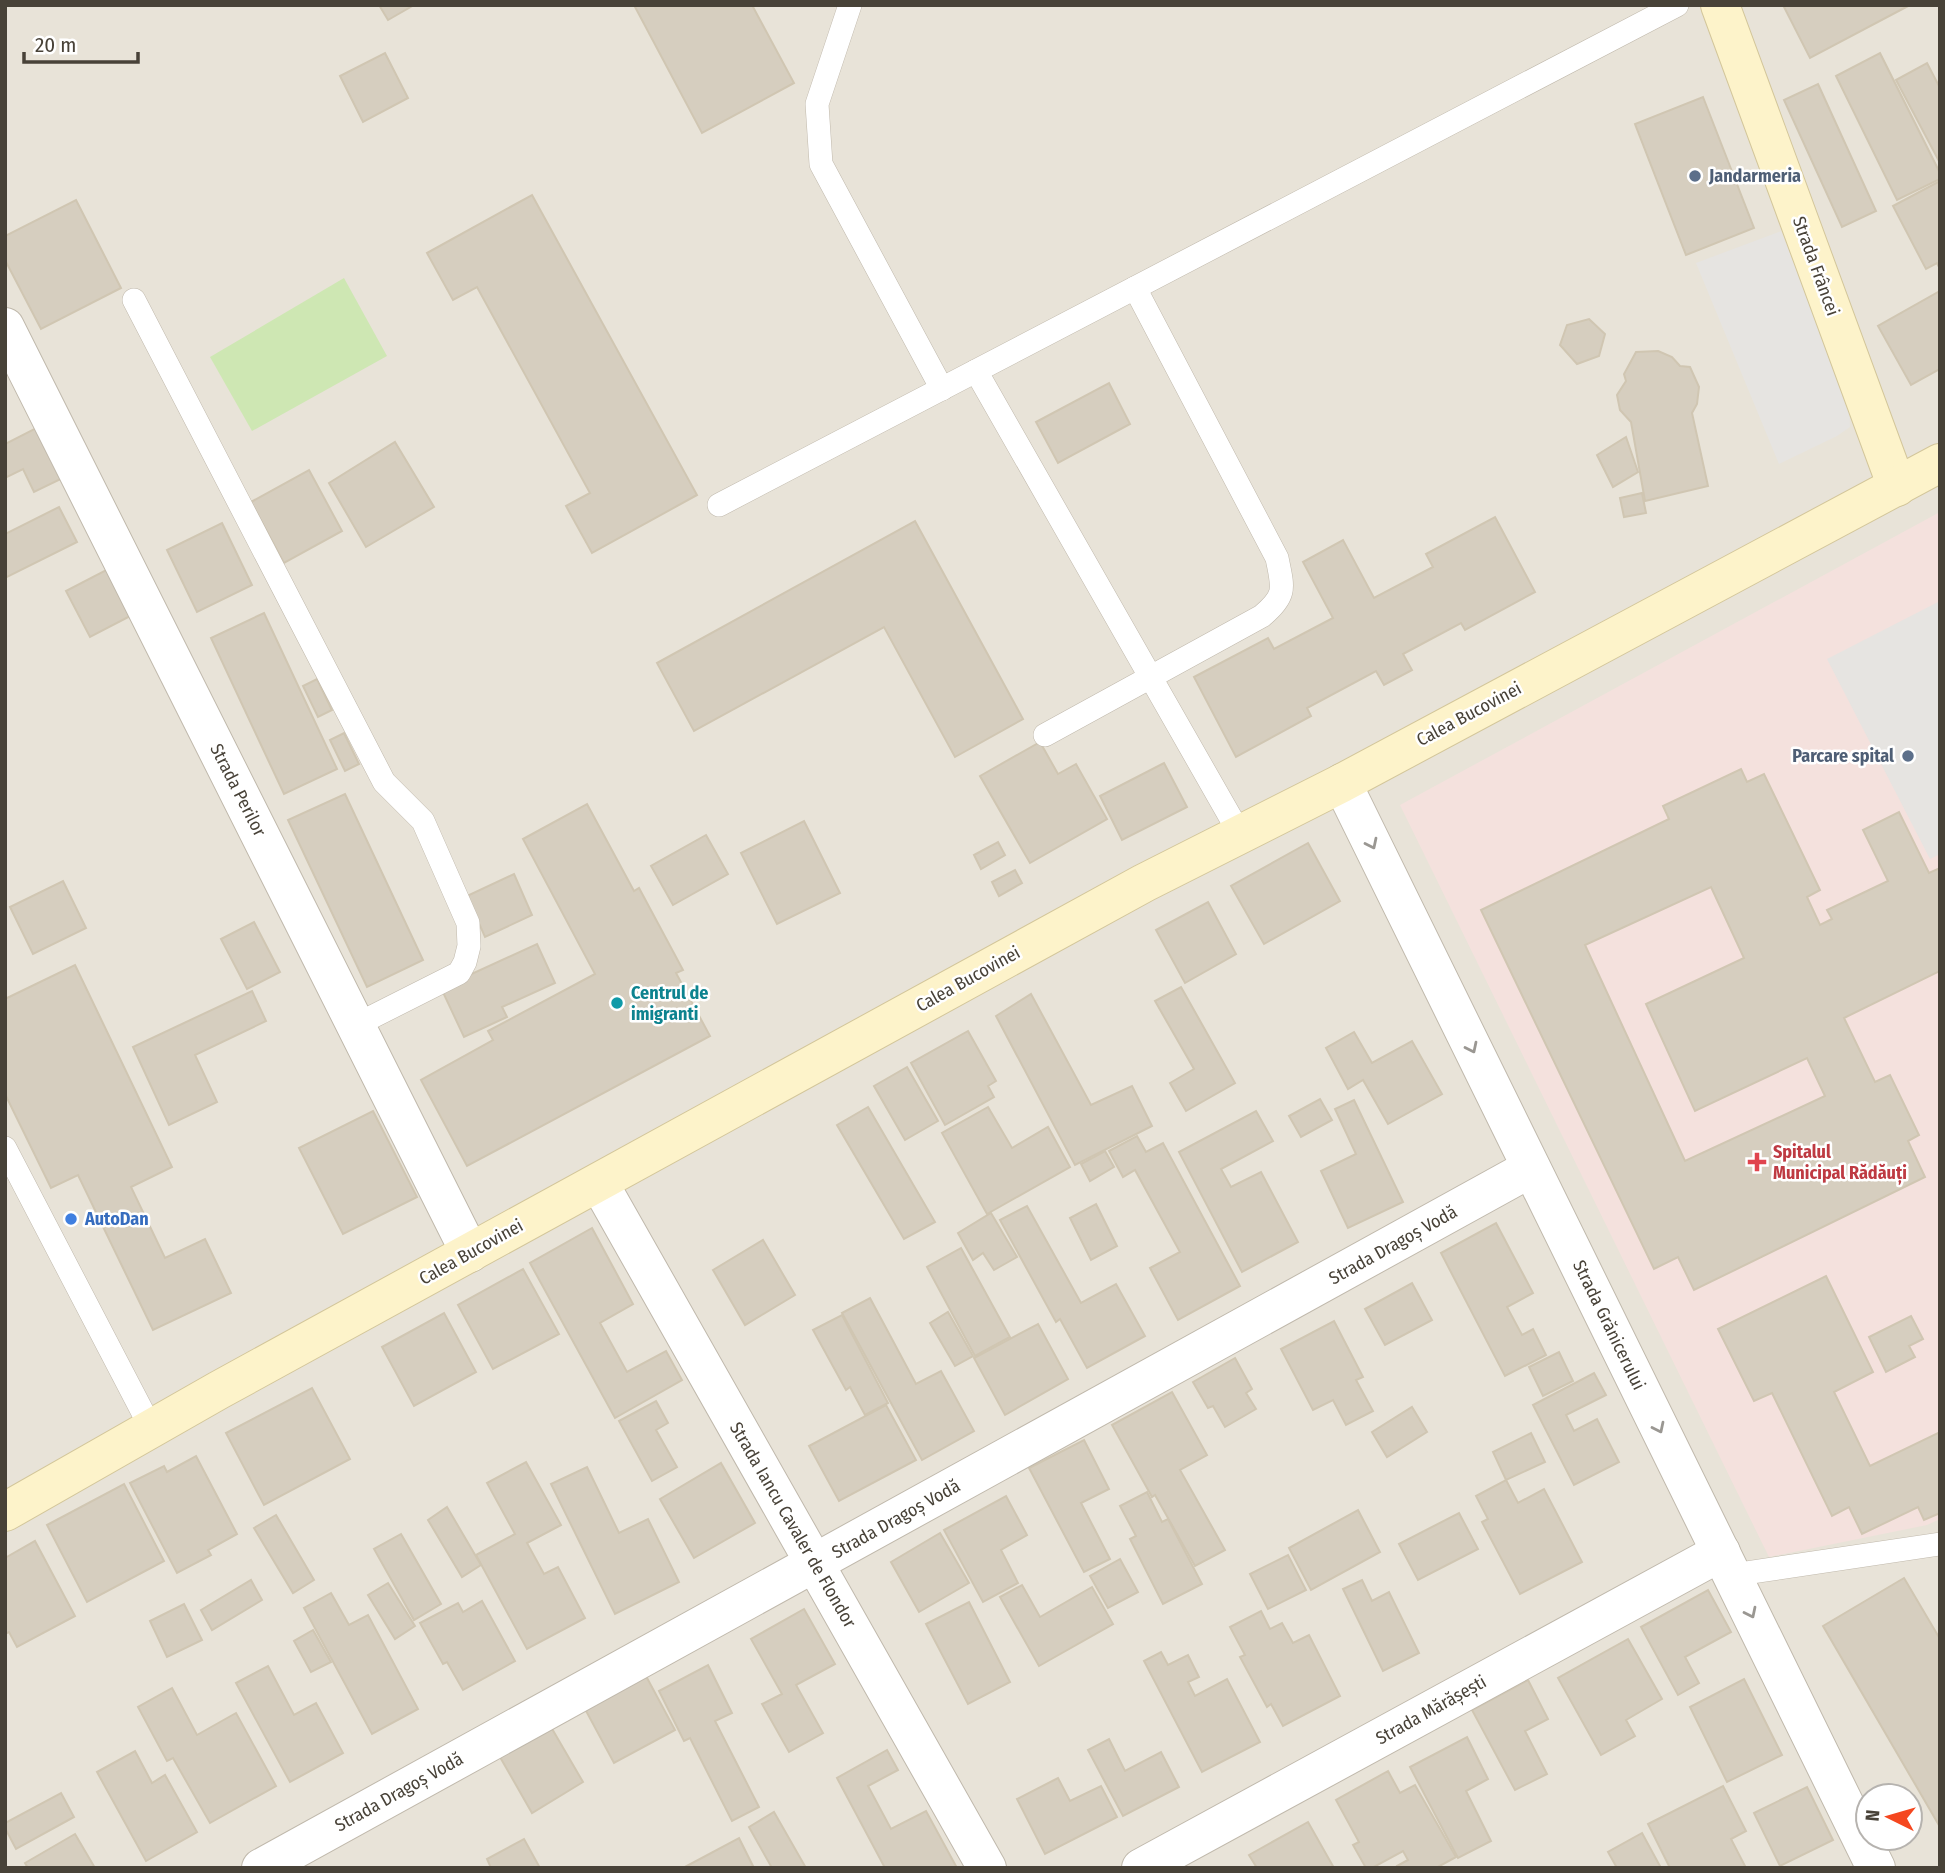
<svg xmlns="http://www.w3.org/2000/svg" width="1945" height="1873" font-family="'Fira Sans Condensed',sans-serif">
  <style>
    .residential { fill: #e8e3d8; fill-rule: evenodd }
    .medical { fill: #f4e1dd }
    .green { fill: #cee7b3 }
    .parking { fill: #e6e4e1 }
    .building { fill: #d6cebf; stroke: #d0c6b2; stroke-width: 2; fill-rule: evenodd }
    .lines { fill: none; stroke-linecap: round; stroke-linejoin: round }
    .lane-casing { stroke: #c0b9ac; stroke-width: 24 }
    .street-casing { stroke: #c0b9ac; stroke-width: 40 }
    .secondary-casing { stroke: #d3c69a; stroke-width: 40 }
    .lane { stroke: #fff; stroke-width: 23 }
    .street { stroke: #fff; stroke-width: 38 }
    .secondary { stroke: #fdf3ca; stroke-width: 38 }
    .oneway { stroke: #9a9792 }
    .service-dot { fill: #5c6f8a; stroke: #fff; stroke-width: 2.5 }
    .culture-dot { fill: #0f9aa8; stroke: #fff; stroke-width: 2.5 }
    .health-dot { fill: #e0444e; stroke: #fff; stroke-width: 2.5 }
    .shop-dot { fill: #3f7fe0; stroke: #fff; stroke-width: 2.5 }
    .labels { text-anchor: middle; stroke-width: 5; stroke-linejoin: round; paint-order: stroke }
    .service-label { font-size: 18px; font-weight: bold; fill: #4e5e75; stroke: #fff; text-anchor: start }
    .street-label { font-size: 18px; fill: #484238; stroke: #fff }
    .culture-label { font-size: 18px; font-weight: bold; fill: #0d838f; stroke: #fff; text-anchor: start }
    .health-label { font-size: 18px; font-weight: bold; fill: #be3a42; stroke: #fff; text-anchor: start }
    .shop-label { font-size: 18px; font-weight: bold; fill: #366cbe; stroke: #fff; text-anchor: start }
  </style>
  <rect width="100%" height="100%" fill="#f4f1e9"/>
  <path class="residential" d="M5,5H1940V1868H5ZM1868,1796H1910V1838H1868Z"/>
  <path class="medical" d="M1940,512V1519L1927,1525L1769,1557L1400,805Z"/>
  <path class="green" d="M344,278L387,356L252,431L210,357Z"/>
  <g class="parking">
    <path d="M1781,231L1849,402L1850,427L1837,436L1779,464L1696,263Z"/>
    <path d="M1940,601V854L1930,859L1827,659Z"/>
  </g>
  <g class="building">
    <path d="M379,5H414L388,20Z"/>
    <path d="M634,5H752L794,83L702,133Z"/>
    <path d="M1783,5H1910L1810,58Z"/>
    <path d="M385,53L408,98L363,122L340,76Z"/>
    <path d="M1880,53L1940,173V179L1897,200L1836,76Z"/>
    <path d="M1927,63L1940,88V163L1896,80Z"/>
    <path d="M1818,84L1876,211L1842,227L1784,100Z"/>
    <path d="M1703,97L1754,228L1686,255L1635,124Z"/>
    <path d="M1940,181V269L1937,263L1926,269L1893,206Z"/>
    <path d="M532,195L697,495L592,553L566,506L590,493L477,287L453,300L427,253Z"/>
    <path d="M76,200L121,288L41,329L5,260V236Z"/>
    <path d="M1940,291V369L1911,385L1878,326Z"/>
    <path d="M1589,319L1605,334L1599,356L1577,364L1560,345L1567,325Z"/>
    <path d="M1658,351L1672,357L1680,366L1690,367L1699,387L1697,404L1692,413L1708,486L1645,501L1631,422L1620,410L1617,395L1626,381L1624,374L1636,352Z"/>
    <path d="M1109,383L1130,424L1058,463L1036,422Z"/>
    <path d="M48,422L71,474L34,492L23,469L5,478V444Z"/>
    <path d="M1626,437L1638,472L1613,487L1597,455Z"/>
    <path d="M395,442L434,507L366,547L329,483Z"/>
    <path d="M309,470L342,531L284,563L251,502Z"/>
    <path d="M1642,493L1646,513L1624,517L1620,498Z"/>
    <path d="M59,507L77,542L5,578V534Z"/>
    <path d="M1495,517L1535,592L1465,630L1461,623L1403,654L1412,670L1384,685L1376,671L1307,708L1311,716L1236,757L1194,677L1268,638L1274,649L1333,618L1303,562L1343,540L1374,598L1433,567L1426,554Z"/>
    <path d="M915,521L1023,719L955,757L884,627L694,731L657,663Z"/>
    <path d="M222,523L252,585L197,612L167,550Z"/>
    <path d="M112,567L136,613L90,637L66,591Z"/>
    <path d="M264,613L337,769L284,794L211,638Z"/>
    <path d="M317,679L332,710L318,717L303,686Z"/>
    <path d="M344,733L359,764L345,771L330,740Z"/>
    <path d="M1040,742L1058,774L1076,764L1107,819L1030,863L980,776Z"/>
    <path d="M1164,763L1187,807L1122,840L1100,796Z"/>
    <path d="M1741,769L1747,782L1764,774L1820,890L1807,897L1820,925L1832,919L1827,910L1888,881L1863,830L1899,812L1929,873L1940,868V971L1844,1018L1875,1082L1890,1075L1919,1135L1908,1141L1925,1177L1694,1290L1678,1257L1654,1269L1481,910L1669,819L1663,806ZM1711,887L1744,958L1646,1004L1695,1111L1807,1058L1825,1096L1685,1161L1585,945Z"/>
    <path d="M345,794L423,960L367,987L288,820Z"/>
    <path d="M587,804L634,891L639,888L683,970L676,973L710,1036L467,1166L421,1080L493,1040L488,1031L595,974L523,839Z"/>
    <path d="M804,821L840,893L777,924L741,853Z"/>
    <path d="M706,835L728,874L673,905L651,866Z"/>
    <path d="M998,842L1005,855L981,869L974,855Z"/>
    <path d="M1308,843L1340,901L1264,944L1231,886Z"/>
    <path d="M1015,870L1022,883L999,896L992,882Z"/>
    <path d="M514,874L532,915L485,937L467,896Z"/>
    <path d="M63,881L86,928L33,954L10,907Z"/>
    <path d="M1208,902L1236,954L1185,983L1156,930Z"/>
    <path d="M254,922L280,972L247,989L221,939Z"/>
    <path d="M537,944L555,983L502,1007L507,1017L464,1037L441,988Z"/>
    <path d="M75,965L172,1167L131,1187L165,1258L205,1239L231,1293L153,1330L78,1175L51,1188L5,1094V999Z"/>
    <path d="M1181,987L1235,1083L1186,1111L1170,1083L1194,1069L1155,1001Z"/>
    <path d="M252,991L266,1021L195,1055L217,1102L169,1125L133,1047Z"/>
    <path d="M1031,994L1091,1105L1132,1086L1152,1126L1075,1165L996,1016Z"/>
    <path d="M968,1031L996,1081L988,1086L994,1097L945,1125L911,1063Z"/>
    <path d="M1354,1032L1372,1063L1412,1041L1442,1094L1388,1124L1363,1080L1348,1089L1326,1048Z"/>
    <path d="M907,1067L938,1121L905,1140L874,1086Z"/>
    <path d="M1320,1099L1332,1120L1301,1137L1289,1116Z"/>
    <path d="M1354,1100L1403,1202L1348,1228L1321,1171L1356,1154L1335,1109Z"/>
    <path d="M868,1107L935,1222L904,1239L837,1125Z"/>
    <path d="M988,1107L1012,1148L1048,1127L1070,1167L987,1214L942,1133Z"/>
    <path d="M373,1111L417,1197L343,1234L299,1148Z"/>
    <path d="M1256,1111L1273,1141L1221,1169L1231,1187L1261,1172L1298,1242L1242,1272L1179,1152Z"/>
    <path d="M1137,1136L1146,1152L1163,1143L1240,1286L1178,1320L1150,1268L1180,1252L1135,1170L1123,1177L1109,1151Z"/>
    <path d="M1105,1151L1114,1167L1090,1181L1081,1164Z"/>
    <path d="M1096,1204L1117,1246L1091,1260L1070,1218Z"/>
    <path d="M1027,1206L1081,1303L1116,1284L1145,1336L1087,1368L1060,1319L1056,1322L1000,1220Z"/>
    <path d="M991,1213L1017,1257L994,1270L983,1253L973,1260L958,1233Z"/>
    <path d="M1496,1223L1533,1293L1507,1307L1522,1335L1533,1329L1546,1355L1505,1376L1441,1253Z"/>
    <path d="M592,1228L633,1304L600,1323L627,1372L666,1351L682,1380L615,1418L530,1263Z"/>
    <path d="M763,1240L795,1295L745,1325L713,1270Z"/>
    <path d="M961,1248L1010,1337L975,1356L927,1267Z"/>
    <path d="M523,1269L559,1334L493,1369L458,1305Z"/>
    <path d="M1826,1276L1873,1372L1834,1392L1870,1466L1940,1432V1513L1924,1520L1918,1507L1862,1534L1849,1507L1832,1516L1772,1393L1754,1401L1718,1329Z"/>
    <path d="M1412,1283L1432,1320L1385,1345L1365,1309Z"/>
    <path d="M870,1298L916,1384L941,1371L974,1431L922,1460L842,1313Z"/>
    <path d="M948,1312L973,1356L955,1366L930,1323Z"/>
    <path d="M444,1313L476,1372L414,1406L382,1347Z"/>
    <path d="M842,1315L888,1403L865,1415L850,1387L846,1390L813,1330Z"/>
    <path d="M1911,1316L1923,1339L1909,1346L1915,1357L1886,1372L1869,1337Z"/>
    <path d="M1334,1321L1363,1377L1356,1380L1373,1411L1346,1425L1333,1400L1313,1410L1281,1349Z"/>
    <path d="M1038,1324L1068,1379L1005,1415L974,1358Z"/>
    <path d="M1559,1352L1573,1381L1543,1396L1529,1367Z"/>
    <path d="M1235,1358L1252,1389L1246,1393L1256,1409L1225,1427L1213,1406L1208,1408L1193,1382Z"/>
    <path d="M1594,1373L1606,1395L1566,1415L1574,1431L1597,1419L1619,1462L1574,1485L1533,1405Z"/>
    <path d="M312,1388L350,1459L264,1505L226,1433Z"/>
    <path d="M1172,1392L1207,1455L1180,1470L1225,1550L1195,1566L1155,1495L1152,1497L1112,1425Z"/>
    <path d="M656,1401L668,1423L656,1430L677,1467L652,1481L619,1421Z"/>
    <path d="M886,1405L916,1460L839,1501L809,1446Z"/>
    <path d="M1412,1407L1427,1432L1387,1457L1372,1432Z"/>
    <path d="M1531,1433L1545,1462L1506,1480L1493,1452Z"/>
    <path d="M1084,1440L1109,1489L1081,1503L1110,1559L1084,1572L1029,1468Z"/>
    <path d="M196,1456L237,1534L208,1550L211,1555L177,1573L130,1483L164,1466L167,1472Z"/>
    <path d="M526,1462L561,1525L527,1543L544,1574L558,1567L585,1618L527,1649L476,1555L515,1534L487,1483Z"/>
    <path d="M721,1463L755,1523L694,1558L660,1499Z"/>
    <path d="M587,1467L619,1533L648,1519L679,1582L615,1614L551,1484Z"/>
    <path d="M1506,1480L1518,1503L1544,1489L1582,1562L1520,1594L1482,1522L1488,1519L1476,1496Z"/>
    <path d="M124,1484L164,1561L87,1602L47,1525Z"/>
    <path d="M1147,1492L1162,1522L1168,1519L1202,1584L1163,1604L1130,1539L1136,1536L1120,1506Z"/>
    <path d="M1006,1496L1027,1535L1001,1550L1018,1583L983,1602L944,1530Z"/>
    <path d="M447,1507L481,1565L462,1577L428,1520Z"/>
    <path d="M1358,1510L1380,1552L1311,1590L1289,1548Z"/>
    <path d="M1459,1513L1478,1549L1418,1580L1399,1544Z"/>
    <path d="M276,1515L314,1580L293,1593L254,1528Z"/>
    <path d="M940,1533L969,1583L919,1612L891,1562Z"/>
    <path d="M401,1534L441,1604L414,1620L374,1549Z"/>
    <path d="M35,1541L75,1616L17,1647L9,1632L5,1634V1558Z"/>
    <path d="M1288,1555L1306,1590L1268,1609L1250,1574Z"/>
    <path d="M1120,1559L1138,1592L1108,1608L1090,1576Z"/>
    <path d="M1904,1578L1940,1639V1827L1823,1626Z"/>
    <path d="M251,1580L262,1600L212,1630L201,1610Z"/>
    <path d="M1362,1580L1372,1601L1389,1592L1419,1653L1383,1671L1343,1589Z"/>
    <path d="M388,1583L415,1626L395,1639L368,1595Z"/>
    <path d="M1022,1585L1040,1617L1092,1587L1113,1624L1039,1666L1000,1597Z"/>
    <path d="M1708,1590L1731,1632L1685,1657L1699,1683L1678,1695L1641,1627Z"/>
    <path d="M331,1593L349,1625L368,1615L418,1709L372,1734L304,1608Z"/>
    <path d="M482,1601L515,1661L463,1690L447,1662L443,1664L420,1623L458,1603L463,1612Z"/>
    <path d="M969,1602L1010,1682L968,1704L926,1624Z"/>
    <path d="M184,1604L202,1640L167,1657L150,1621Z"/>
    <path d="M804,1609L835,1664L796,1685L823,1733L789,1752L762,1704L782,1694L751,1639Z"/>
    <path d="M1261,1611L1270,1629L1282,1623L1293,1643L1309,1635L1340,1696L1283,1726L1271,1704L1267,1707L1240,1657L1245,1655L1230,1627Z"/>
    <path d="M313,1630L331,1662L311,1672L294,1641Z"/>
    <path d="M1628,1639L1662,1699L1626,1720L1635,1736L1601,1755L1558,1678Z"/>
    <path d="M1161,1652L1168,1665L1188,1655L1199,1677L1188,1682L1195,1696L1227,1679L1260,1742L1202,1772L1144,1661Z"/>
    <path d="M708,1665L732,1713L715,1721L759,1807L732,1821L690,1738L684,1741L659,1691Z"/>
    <path d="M268,1666L294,1715L316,1703L343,1753L290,1782L236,1683Z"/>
    <path d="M646,1676L675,1730L614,1763L585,1709Z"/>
    <path d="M1744,1679L1782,1755L1727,1782L1690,1707Z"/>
    <path d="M1528,1680L1548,1719L1525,1731L1547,1774L1515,1790L1472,1710Z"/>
    <path d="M172,1688L197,1735L236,1713L276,1786L210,1823L173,1758L167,1761L138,1707Z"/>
    <path d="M551,1727L583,1782L532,1813L500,1757Z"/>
    <path d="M1467,1737L1488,1779L1466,1791L1491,1841L1458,1858L1410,1767Z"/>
    <path d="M1109,1739L1125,1771L1161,1752L1179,1787L1123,1816L1088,1750Z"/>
    <path d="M887,1750L898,1770L868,1786L891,1829L926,1811L957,1868H885L837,1778Z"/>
    <path d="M135,1751L152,1783L165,1775L197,1832L146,1861L97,1772Z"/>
    <path d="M1388,1771L1400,1793L1415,1785L1456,1857L1436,1868H1398L1397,1866L1408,1860L1403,1851L1372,1868H1366L1353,1845L1359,1842L1336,1800Z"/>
    <path d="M1058,1778L1070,1801L1101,1786L1117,1817L1045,1854L1017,1799Z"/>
    <path d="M1723,1786L1746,1831L1731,1839L1746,1868H1670L1648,1824Z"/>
    <path d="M1807,1787L1833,1840L1780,1866L1754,1813Z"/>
    <path d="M61,1793L74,1817L16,1849L5,1828V1823Z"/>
    <path d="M774,1812L806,1868H772L749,1827Z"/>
    <path d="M1308,1822L1334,1868H1257L1249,1855Z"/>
    <path d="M1642,1833L1661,1868H1617L1608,1852Z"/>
    <path d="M75,1834L95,1868H28L25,1863Z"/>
    <path d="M739,1838L754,1868H683Z"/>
    <path d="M524,1839L540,1868H491L487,1859Z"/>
  </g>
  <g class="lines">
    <g class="lane-casing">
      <g id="lane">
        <path d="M850,5L817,104L821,164L942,389"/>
        <path d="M134,300L384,782L423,821L468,923L469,946L465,962L459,973L356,1025"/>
        <path d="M976,371L1240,834"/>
        <path d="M719,505L1677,5"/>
        <path d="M1045,735L1262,616C1287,595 1283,588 1277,558L1135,288"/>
        <path d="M5,1148L151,1428"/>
        <path d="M1732,1575L1940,1544"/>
      </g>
    </g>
    <g class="street-casing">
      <g id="street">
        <path d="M5,327L470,1253"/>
        <path d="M1342,783L1876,1868"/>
        <path d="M599,1183L987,1868"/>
        <path d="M261,1868L1531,1168"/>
        <path d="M1141,1868L1721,1552"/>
      </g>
    </g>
    <g class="secondary-casing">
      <g id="secondary">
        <path d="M1720,5L1897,487"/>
        <path d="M5,1512L219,1390L1144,883L1342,783L1940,463"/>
      </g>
    </g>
    <use href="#lane" class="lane"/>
    <use href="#street" class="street"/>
    <use href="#secondary" class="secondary"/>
  </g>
  <defs><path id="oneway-chevron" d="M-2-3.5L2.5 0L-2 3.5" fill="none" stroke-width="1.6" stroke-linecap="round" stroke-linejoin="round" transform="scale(1.75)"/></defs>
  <g class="oneway">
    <use href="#oneway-chevron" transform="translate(1372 844) rotate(64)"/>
    <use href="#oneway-chevron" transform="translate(1472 1048) rotate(64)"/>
    <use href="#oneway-chevron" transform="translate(1659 1428) rotate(64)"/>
    <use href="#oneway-chevron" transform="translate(1751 1613) rotate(64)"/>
  </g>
  <g class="service-dot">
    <circle cx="1695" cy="176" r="7"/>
    <circle cx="1908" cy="756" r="7"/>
  </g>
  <circle class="culture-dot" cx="617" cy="1003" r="7"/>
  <path class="health-dot" d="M1753.5 1151.5h7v7h7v7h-7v7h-7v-7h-7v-7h7z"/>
  <circle class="shop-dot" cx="71" cy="1219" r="7"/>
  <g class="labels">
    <g class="service-label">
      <text x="1709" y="182">Jandarmeria</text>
      <text x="1894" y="762" text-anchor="end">Parcare spital</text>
    </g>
    <g class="street-label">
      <text transform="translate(1816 266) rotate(70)" y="6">Strada Frâncei</text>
      <text transform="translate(1469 714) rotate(-28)" y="6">Calea Bucovinei</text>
      <text transform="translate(238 790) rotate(63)" y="6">Strada Perilor</text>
      <text transform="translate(968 979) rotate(-29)" y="6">Calea Bucovinei</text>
      <text transform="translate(1393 1245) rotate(-29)" y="6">Strada Dragoș Vodă</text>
      <text transform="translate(471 1252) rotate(-29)" y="6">Calea Bucovinei</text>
      <text transform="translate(1609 1325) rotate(64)" y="6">Strada Grănicerului</text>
      <text transform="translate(896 1519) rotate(-29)" y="6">Strada Dragoș Vodă</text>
      <text transform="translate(793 1525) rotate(60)" y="6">Strada Iancu Cavaler de Flondor</text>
      <text transform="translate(1431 1710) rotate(-29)" y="6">Strada Mărășești</text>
      <text transform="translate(399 1792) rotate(-29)" y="6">Strada Dragoș Vodă</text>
    </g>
    <g class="culture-label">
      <text x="631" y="999">Centrul de<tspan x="631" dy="21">imigranti</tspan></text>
    </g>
    <g class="health-label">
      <text x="1773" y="1158">Spitalul<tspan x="1773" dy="21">Municipal Rădăuți</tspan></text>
    </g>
    <g class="shop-label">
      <text x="85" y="1225">AutoDan</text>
    </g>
  </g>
  <rect width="1945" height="1873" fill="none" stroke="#484238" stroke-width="14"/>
  <g transform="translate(1889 1817) rotate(275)"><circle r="33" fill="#ffffff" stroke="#b6b3af" stroke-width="2"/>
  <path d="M0-5L12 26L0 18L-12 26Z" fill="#f5471f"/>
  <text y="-10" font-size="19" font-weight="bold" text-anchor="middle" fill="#484238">N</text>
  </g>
  <path d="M24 52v10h114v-10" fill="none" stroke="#484238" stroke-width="3.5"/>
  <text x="35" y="52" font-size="21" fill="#484238" stroke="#ffffff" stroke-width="5" paint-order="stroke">20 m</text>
</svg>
